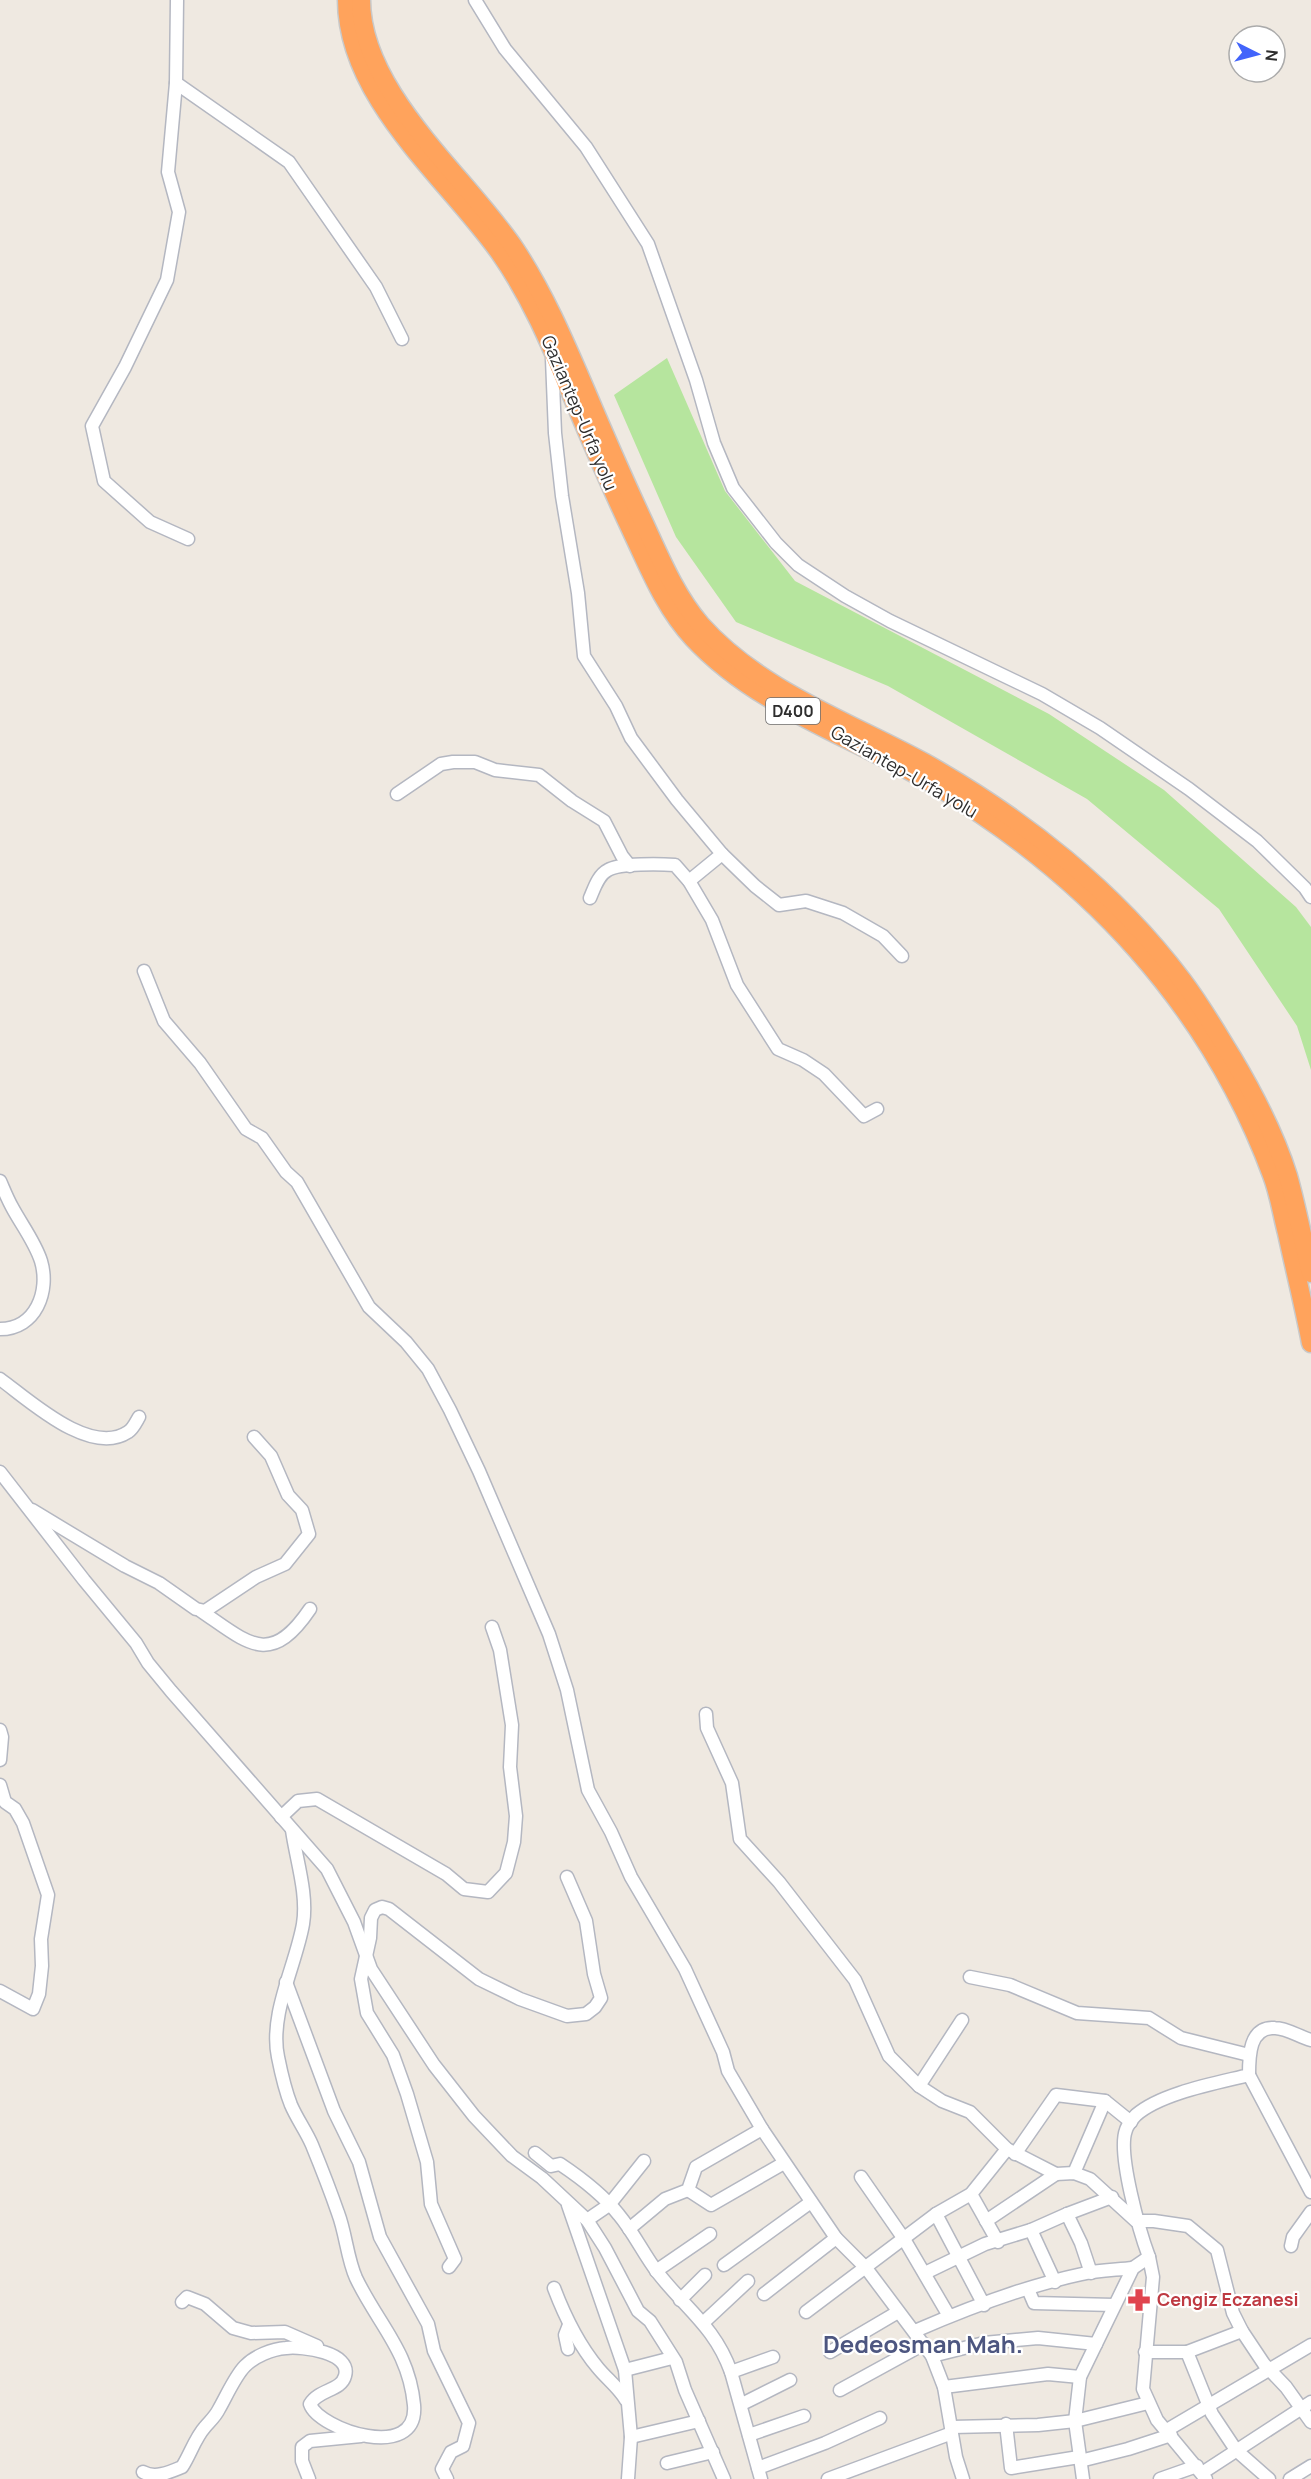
<svg xmlns="http://www.w3.org/2000/svg" width="1311" height="2479" font-family="Manrope,sans-serif">
  <style>
    .green { fill: #b6e59e }
    .lines { fill: none; stroke-linecap: round; stroke-linejoin: round }
    .minor-casing { stroke: #b4b7c1; stroke-width: 15 }
    .highway-casing { stroke: #c9c9c9; stroke-width: 21 }
    .minor { stroke: #fff; stroke-width: 12 }
    .highway { stroke: #ffa35c; stroke-width: 18 }
    .labels { text-anchor: middle; stroke-width: 4.5; stroke-linejoin: round; paint-order: stroke }
    .shield { fill: #fff; stroke: #6d6d6d; stroke-width: 1.5 }
    .shield-label { font-size: 16px; font-weight: bold; fill: #2e2e2e }
    .street-label { font-size: 18px; fill: #2e2e2e; stroke: #fff }
    .health-label { font-size: 18px; font-weight: bold; fill: #be3a42; stroke: #fff; text-anchor: start }
    .district-label { font-size: 24px; font-weight: bold; fill: #4d5680; stroke: #fff }
  </style>
  <rect width="100%" height="100%" fill="#efe9e1"/>
  <path class="green" d="M667,358L725,491L795,581L1049,714L1164,790L1296,907L1311,927V1070L1297,1026L1219,909L1087,799L888,686L736,622L676,537L614,395Z"/>
  <g class="lines">
    <g class="minor-casing">
      <g id="minor">
        <path d="M177,0L176,83L168,172L179,212L167,280L125,367L92,426L104,481L150,522L188,539"/>
        <path d="M475,0L505,49L586,147L648,244L696,380L714,443L733,488L776,543L798,565L845,596L890,621L1042,694L1100,728L1189,789L1257,841L1305,888L1311,897"/>
        <path d="M176,83L289,162L376,287L402,339"/>
        <path d="M552,359L555,433L562,496L578,593L584,656L616,706L631,738L677,800L722,854L689,881"/>
        <path d="M397,794L441,764L453,762H475L495,770L539,775L572,801L604,821L622,856L630,866"/>
        <path d="M722,854L755,886L779,905L806,901L843,913L883,936L902,956"/>
        <path d="M590,898C594,889 598,875 608,870C619,863 661,864 675,865L689,881L712,920L737,985L778,1049L803,1060L824,1074L864,1116L877,1109"/>
        <path d="M144,971L164,1021L200,1063L246,1129L262,1138L286,1172L297,1182L369,1307L406,1342L428,1369L450,1410L479,1471L549,1634L567,1690L588,1790L611,1832L631,1877L685,1969L723,2052L728,2071L762,2129L836,2238L866,2268L932,2356L944,2387L956,2457L963,2479"/>
        <path d="M0,1181C4,1190 7,1198 12,1207C21,1224 35,1242 41,1261C50,1291 36,1329 0,1329"/>
        <path d="M0,1379C29,1400 90,1457 128,1432C133,1429 136,1422 139,1417"/>
        <path d="M0,1472L84,1580L136,1643L148,1663L171,1691L327,1869L354,1922L371,1969L434,2065L474,2116L512,2156L542,2178L587,2220L605,2248L638,2311L650,2321L676,2362L685,2390L724,2479"/>
        <path d="M32,1510L125,1566L159,1583L196,1609L205,1611L256,1577L285,1564L309,1534L302,1510L288,1495L271,1456L254,1437"/>
        <path d="M201,1611C248,1643 270,1668 310,1609"/>
        <path d="M706,1714L707,1728L732,1783L740,1839L779,1882L855,1980L889,2056L919,2086L942,2101L970,2112L1007,2149L1056,2174L1074,2173L1090,2179L1136,2221H1154L1188,2226L1217,2250L1233,2313L1242,2331L1264,2364L1286,2387L1311,2422"/>
        <path d="M0,1730L2,1737L0,1760"/>
        <path d="M0,1785L5,1802L15,1809L23,1823L48,1895L41,1939L42,1966L39,1994L33,2009L0,1991"/>
        <path d="M281,1817L298,1801L317,1799L446,1874L464,1889L488,1892L506,1873L514,1842L516,1816L510,1767L512,1725L500,1650L492,1627"/>
        <path d="M970,1977L1010,1985L1077,2013L1149,2018L1181,2038L1249,2055L1221,2048"/>
        <path d="M286,1982L334,2111L359,2162L380,2237L428,2324L434,2351L469,2423L463,2446L451,2452L442,2469L447,2479"/>
        <path d="M1249,2075L1311,2192"/>
        <path d="M919,2086L962,2020"/>
        <path d="M535,2153L551,2166L560,2164C581,2178 604,2196 619,2215C634,2233 644,2255 658,2273C686,2309 715,2327 731,2372L761,2479"/>
        <path d="M1015,2154L1056,2095L1105,2101L1131,2122"/>
        <path d="M1074,2173L1105,2101"/>
        <path d="M861,2177L904,2239L949,2316"/>
        <path d="M688,2190L711,2205L784,2163"/>
        <path d="M971,2194L998,2242"/>
        <path d="M568,2205L625,2370L631,2437L628,2479"/>
        <path d="M936,2214L984,2305"/>
        <path d="M1067,2214L1081,2243L1091,2273"/>
        <path d="M587,2220L609,2205L644,2161"/>
        <path d="M986,2221L1056,2174"/>
        <path d="M629,2229L665,2199L688,2190L696,2167L762,2129"/>
        <path d="M1031,2230L1055,2282"/>
        <path d="M1291,2246L1293,2237L1311,2212"/>
        <path d="M1149,2257C1140,2233 1117,2153 1126,2130C1127,2126 1133,2118 1136,2115C1161,2093 1217,2083 1249,2075C1249,2057 1249,2026 1275,2028C1286,2028 1300,2037 1311,2040"/>
        <path d="M724,2265L811,2202"/>
        <path d="M449,2267L455,2259L431,2204L427,2162L407,2094L393,2055L367,2013L361,1979L370,1938L371,1918L375,1910L382,1907L389,1909L479,1979L520,1999L567,2016L586,2014L595,2007L601,1998L594,1974L586,1921L567,1877"/>
        <path d="M656,2271L710,2234"/>
        <path d="M925,2273L985,2244L1031,2230L1067,2214L1112,2197"/>
        <path d="M554,2288C565,2317 578,2344 598,2368C607,2379 618,2387 626,2400"/>
        <path d="M1028,2289L1034,2303L1114,2305"/>
        <path d="M764,2294L836,2238"/>
        <path d="M680,2300L705,2275"/>
        <path d="M182,2302L187,2297L205,2304L233,2328L251,2333L285,2332L317,2346"/>
        <path d="M806,2312L936,2214L971,2194L1007,2149"/>
        <path d="M703,2323L748,2281"/>
        <path d="M915,2331C968,2308 1025,2286 1082,2274C1098,2270 1116,2270 1133,2268"/>
        <path d="M568,2349L565,2335L569,2325"/>
        <path d="M830,2352L898,2312"/>
        <path d="M1145,2352H1187L1212,2414L1236,2450L1269,2479"/>
        <path d="M1187,2352L1242,2331"/>
        <path d="M932,2356L984,2343L1038,2338L1096,2344"/>
        <path d="M625,2370L672,2358"/>
        <path d="M731,2372L773,2357"/>
        <path d="M944,2387L1048,2374L1080,2377"/>
        <path d="M840,2390L924,2344"/>
        <path d="M742,2404L790,2380"/>
        <path d="M1006,2424L1011,2468L1079,2457"/>
        <path d="M952,2427L1038,2425L1075,2421L1148,2403"/>
        <path d="M1167,2430L1311,2345"/>
        <path d="M749,2435L804,2416"/>
        <path d="M631,2437L699,2421"/>
        <path d="M1080,2461L1128,2449L1171,2435"/>
        <path d="M667,2463L713,2452"/>
        <path d="M758,2468L825,2443L880,2418"/>
        <path d="M143,2472C155,2479 170,2472 182,2467C190,2455 195,2438 205,2427C210,2421 215,2417 219,2409C226,2397 235,2376 245,2366C255,2356 272,2349 286,2348C302,2346 352,2352 345,2376C341,2391 319,2389 310,2404C319,2430 419,2463 414,2405C409,2351 378,2324 356,2278C347,2258 346,2234 338,2213C330,2190 321,2167 312,2145C306,2131 297,2119 291,2105C285,2090 281,2072 278,2057C269,2014 296,1965 303,1924C308,1894 296,1859 292,1830"/>
        <path d="M1202,2473L1311,2402"/>
        <path d="M309,2479L302,2461V2447L310,2441L361,2436"/>
        <path d="M828,2479L952,2433"/>
        <path d="M1083,2479L1075,2421L1080,2377L1133,2268L1149,2257L1153,2277L1143,2389L1157,2420L1206,2479"/>
        <path d="M1160,2479L1197,2466"/>
        <path d="M1290,2479L1311,2466"/>
      </g>
    </g>
    <g class="highway-casing">
      <g id="highway">
        <path d="M347,0C347,99 447,178 500,253C530,296 550,343 570,391C590,439 611,487 633,534C650,570 665,608 693,638C758,708 854,737 935,785C1089,877 1209,1005 1272,1175C1279,1193 1282,1214 1287,1233C1295,1270 1304,1306 1311,1343"/>
        <path d="M361,0C361,93 466,176 515,249C544,293 564,340 585,389C604,434 624,480 645,525C661,560 676,596 701,625C760,691 850,722 925,763C1023,818 1115,891 1182,980C1201,1005 1216,1031 1232,1057C1254,1094 1275,1134 1288,1176C1297,1208 1303,1241 1311,1273"/>
      </g>
    </g>
    <use href="#minor" class="minor"/>
    <use href="#highway" class="highway"/>
  </g>
  <defs>
    <g id="pharmacy-bare" transform="scale(1.8)"><path d="M-2-6h4v4h4v4h-4v4h-4v-4h-4v-4h4Z" fill="#e0444e" stroke="#fff" stroke-width="2.5" paint-order="stroke"/></g>
  </defs>
  <g fill-rule="evenodd">
    <use href="#pharmacy-bare" x="1139" y="2300"/>
  </g>
  <g class="labels">
    <rect class="shield" x="766" y="698" width="54" height="26" rx="4.5"/>
    <g class="shield-label">
      <text x="793" y="717">D400</text>
    </g>
    <g class="street-label">
      <text transform="translate(579 413) rotate(67)" y="6">Gaziantep-Urfa yolu</text>
      <text transform="translate(904 772) rotate(30)" y="6">Gaziantep-Urfa yolu</text>
    </g>
    <g class="health-label">
      <text x="1157" y="2306">Cengiz Eczanesi</text>
    </g>
    <g class="district-label">
      <text x="923" y="2353">Dedeosman Mah.</text>
    </g>
  </g>
  <g transform="translate(1257 54) rotate(96)"><circle r="28" fill="#ffffff" stroke="#ababab" stroke-width="1.5"/>
  <path d="M0-4.5L10 22L0 15L-10 22Z" fill="#4264fb"/>
  <text y="-9" font-size="16" font-weight="bold" text-anchor="middle" fill="#2e2e2e">N</text>
  </g>
</svg>
